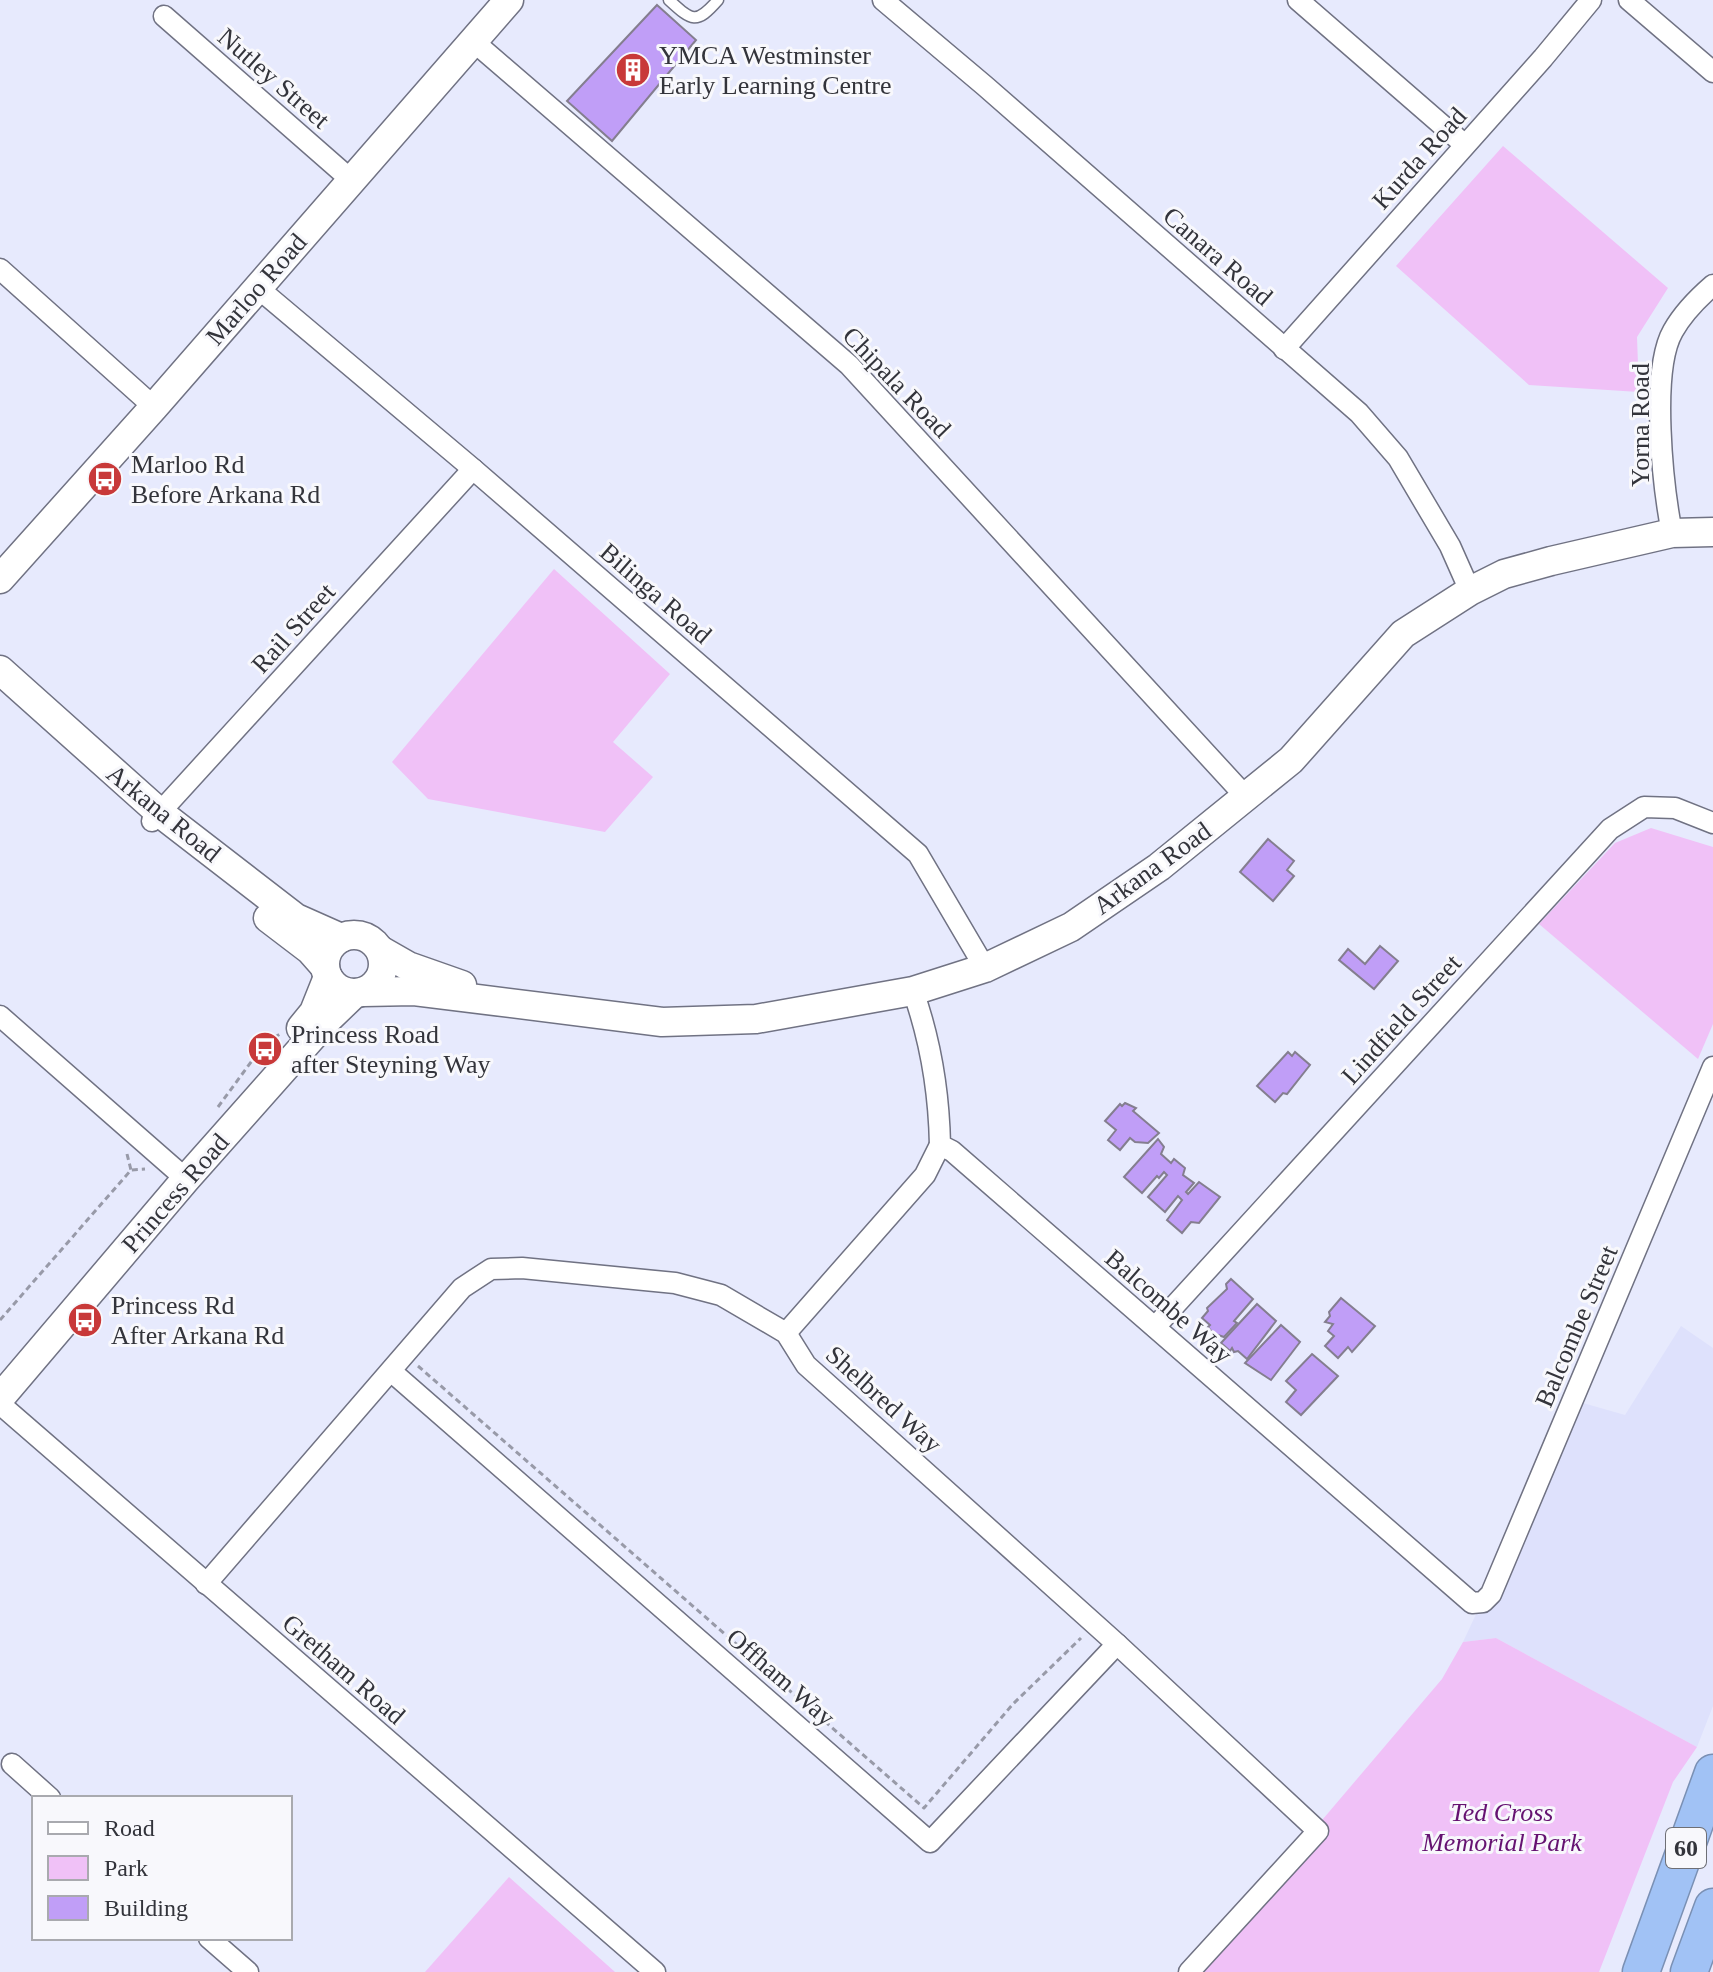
<svg xmlns="http://www.w3.org/2000/svg" width="1713" height="1972" font-family="'Times New Roman',serif">
  <style>
    .built { fill: #dee1fc }
    .green { fill: #f0c1f7 }
    .building { fill: #c09ef7; stroke: #847e8f; stroke-width: 2 }
    .lines { fill: none; stroke-linecap: round; stroke-linejoin: round }
    .lane-casing { stroke: #707283; stroke-width: 13 }
    .street-casing { stroke: #707283; stroke-width: 23 }
    .secondary-casing { stroke: #707283; stroke-width: 31 }
    .highway-casing { stroke: #7a90b4; stroke-width: 39 }
    .path { stroke: #989aa8; stroke-width: 3; stroke-dasharray: 6 4; stroke-linecap: butt }
    .lane { stroke: #fff; stroke-width: 10 }
    .street { stroke: #fff; stroke-width: 20 }
    .secondary { stroke: #fff; stroke-width: 28 }
    .highway { stroke: #a1c2f5; stroke-width: 36 }
    .labels { text-anchor: middle; stroke-width: 6; stroke-linejoin: round; paint-order: stroke }
    .shield { fill: #f8f8fc; stroke: #6e6f75; stroke-width: 2 }
    .shield-label { font-size: 24px; font-weight: bold; fill: #33343b }
    .poi-label { font-size: 26px; fill: #33343b; stroke: #f8f8fc; text-anchor: start }
    .street-label { font-size: 26px; fill: #33343b; stroke: #f8f8fc }
    .park-label { font-size: 26px; font-style: italic; fill: #651271; stroke: #f8f8fc }
  </style>
  <rect width="100%" height="100%" fill="#e7eafd"/>
  <path class="built" d="M1681,1326L1713,1348V1706L1697,1747L1496,1638L1463,1642L1576,1401L1625,1415Z"/>
  <g class="green">
    <path d="M1503,146L1668,288L1637,337L1639,392L1529,385L1396,266Z"/>
    <path d="M554,569L670,674L613,742L653,777L605,832L428,799L392,762Z"/>
    <path d="M1651,828L1713,847V1024L1698,1059L1539,924L1615,843Z"/>
    <path d="M1496,1638L1697,1747L1673,1782L1599,1972H1184L1306,1839L1442,1679L1463,1642Z"/>
    <path d="M509,1877L615,1972H425Z"/>
  </g>
  <g class="building">
    <path d="M657,5L696,40L612,141L567,101Z"/>
    <path d="M1268,839L1294,861L1287,870L1294,876L1273,901L1240,872Z"/>
    <path d="M1380,946L1398,961L1374,989L1339,960L1348,949L1365,964Z"/>
    <path d="M1288,1052L1292,1056L1295,1052L1310,1065L1287,1094L1283,1093L1275,1102L1257,1086Z"/>
    <path d="M1125,1103L1136,1108L1133,1111L1159,1133L1148,1143L1135,1142L1130,1138L1120,1150L1108,1140L1116,1130L1105,1121L1120,1104L1122,1106Z"/>
    <path d="M1158,1139L1164,1147L1161,1154L1171,1163L1174,1159L1185,1168L1183,1175L1194,1183L1186,1192L1188,1194L1199,1182L1220,1197L1199,1223L1191,1222L1182,1233L1167,1220L1182,1200L1178,1196L1165,1212L1148,1197L1167,1175L1164,1172L1159,1178L1157,1176L1142,1193L1124,1177Z"/>
    <path d="M1231,1279L1253,1299L1234,1321L1237,1323L1224,1337L1218,1335L1216,1337L1208,1327L1210,1325L1202,1318L1208,1311L1207,1308L1227,1289L1226,1284Z"/>
    <path d="M1341,1298L1375,1326L1352,1352L1348,1347L1338,1358L1325,1346L1334,1336L1328,1331L1333,1324L1325,1322L1330,1316L1329,1312Z"/>
    <path d="M1257,1304L1276,1321L1247,1359L1238,1351L1234,1352L1232,1348L1230,1351L1221,1343Z"/>
    <path d="M1281,1325L1300,1342L1271,1380L1245,1363Z"/>
    <path d="M1312,1354L1338,1376L1301,1415L1286,1402L1296,1390L1286,1381Z"/>
  </g>
  <g class="lines">
    <g class="lane-casing">
      <path id="lane" d="M669,0C692,21 696,25 718,0"/>
    </g>
    <g class="street-casing">
      <g id="street">
        <path d="M883,0L985,86L1359,413L1398,458L1450,546L1470,591"/>
        <path d="M1298,0L1465,145"/>
        <path d="M1629,0L1713,72"/>
        <path d="M164,16L350,179"/>
        <path d="M473,41L849,365L1246,797"/>
        <path d="M0,269L154,407"/>
        <path d="M258,288L473,469L918,854L985,968"/>
        <path d="M1284,349L1543,58L1591,0"/>
        <path d="M1672,533C1663,487 1650,371 1673,331C1683,313 1698,298 1713,285"/>
        <path d="M152,821L473,469"/>
        <path d="M913,991C930,1039 939,1094 940,1145L952,1151L1472,1603L1483,1602L1491,1594L1713,1067"/>
        <path d="M0,1016L186,1179"/>
        <path d="M1155,1327L1610,829L1644,807L1675,808L1713,823"/>
        <path d="M786,1333L925,1175L940,1145"/>
        <path d="M392,1372L930,1842L1117,1644"/>
        <path d="M0,1404L655,1972"/>
        <path d="M206,1584L462,1288L491,1269L522,1268L675,1283L721,1295L786,1333L806,1365L1117,1644L1318,1831L1189,1972"/>
        <path d="M12,1764L50,1798"/>
        <path d="M209,1938L248,1972"/>
      </g>
    </g>
    <g class="secondary-casing">
      <g id="secondary">
        <path d="M0,579L154,407L509,0"/>
        <path d="M0,670L160,813L296,918L341,938"/>
        <path d="M268,918L310,950L325,967"/>
        <circle cx="354" cy="964" r="29"/>
        <path d="M380,950L408,966L462,985"/>
        <path d="M363,992L414,991L662,1022L756,1019L913,991L985,968L1071,927L1159,867L1291,760L1403,634L1470,591L1504,574L1551,561L1672,533L1713,532"/>
        <path d="M301,1028L314,1012L328,977"/>
        <path d="M0,1398L186,1179L328,1019L355,993"/>
      </g>
    </g>
    <g class="highway-casing">
      <g id="highway">
        <path d="M1641,1972L1713,1773"/>
        <path d="M1689,1972L1713,1907"/>
      </g>
    </g>
    <g class="path">
      <path d="M218,1107L265,1043L280,1034"/>
      <path d="M127,1154L131,1170"/>
      <path d="M0,1320L131,1170L145,1169"/>
      <path d="M418,1366L924,1808L1013,1704L1081,1638"/>
    </g>
    <use href="#lane" class="lane"/>
    <use href="#street" class="street"/>
    <use href="#secondary" class="secondary"/>
    <use href="#highway" class="highway"/>
  </g>
  <defs>
    <g id="building-disc" transform="scale(1.8)"><circle r="9.5" fill="#c83939" stroke="#f8f8fc"/><path d="M-4-6H4V6H1V3H-1V6H-4ZM-2.5-4.3h1.7v1.8h-1.7ZM.8-4.3h1.7v1.8H.8ZM-2.5-1h1.7V.8h-1.7ZM.8-1h1.7V.8H.8Z" fill="#fff"/></g>
    <g id="bus-disc" transform="scale(1.8)"><circle r="9.5" fill="#c83939" stroke="#f8f8fc"/><path d="M-5-6H5V4H4V6H2V4H-2V6H-4V4H-5ZM-3.5-4V0h7V-4ZM-3.5 1.2v1.5H-2V1.2ZM2 1.2v1.5H3.5V1.2Z" fill="#fff"/></g>
  </defs>
  <g fill-rule="evenodd">
    <use href="#building-disc" x="633" y="70"/>
    <use href="#bus-disc" x="105" y="479"/>
    <use href="#bus-disc" x="265" y="1049"/>
    <use href="#bus-disc" x="85" y="1320"/>
  </g>
  <g class="labels">
    <rect class="shield" x="1666" y="1828" width="40" height="40" rx="6"/>
    <g class="shield-label">
      <text x="1686" y="1856">60</text>
    </g>
    <g class="poi-label">
      <text x="659" y="64">YMCA Westminster<tspan x="659" dy="30">Early Learning Centre</tspan></text>
      <text x="131" y="473">Marloo Rd<tspan x="131" dy="30">Before Arkana Rd</tspan></text>
      <text x="291" y="1043">Princess Road<tspan x="291" dy="30">after Steyning Way</tspan></text>
      <text x="111" y="1314">Princess Rd<tspan x="111" dy="30">After Arkana Rd</tspan></text>
    </g>
    <g class="street-label">
      <text transform="translate(274 78) rotate(41)" y="9">Nutley Street</text>
      <text transform="translate(1419 158) rotate(-48)" y="9">Kurda Road</text>
      <text transform="translate(1218 256) rotate(41)" y="9">Canara Road</text>
      <text transform="translate(256 289) rotate(-49)" y="9">Marloo Road</text>
      <text transform="translate(897 382) rotate(46)" y="9">Chipala Road</text>
      <text transform="translate(1640 425) rotate(-90)" y="9">Yorna Road</text>
      <text transform="translate(656 593) rotate(41)" y="9">Bilinga Road</text>
      <text transform="translate(293 628) rotate(-48)" y="9">Rail Street</text>
      <text transform="translate(164 813) rotate(39)" y="9">Arkana Road</text>
      <text transform="translate(1152 868) rotate(-36)" y="9">Arkana Road</text>
      <text transform="translate(1401 1019) rotate(-48)" y="9">Lindfield Street</text>
      <text transform="translate(175 1193) rotate(-49)" y="9">Princess Road</text>
      <text transform="translate(1169 1306) rotate(41)" y="9">Balcombe Way</text>
      <text transform="translate(1576 1326) rotate(-67)" y="9">Balcombe Street</text>
      <text transform="translate(884 1399) rotate(42)" y="9">Shelbred Way</text>
      <text transform="translate(344 1669) rotate(41)" y="9">Gretham Road</text>
      <text transform="translate(781 1677) rotate(41)" y="9">Offham Way</text>
    </g>
    <g class="park-label">
      <text x="1502" y="1821">Ted Cross<tspan x="1502" dy="30">Memorial Park</tspan></text>
    </g>
  </g>
  <rect x="32" y="1796" width="260" height="144" fill="#f8f8fc" stroke="#a9aaaf" stroke-width="2"/>
  <rect x="48" y="1822" width="40" height="12" fill="#ffffff" stroke="#a9aaaf" stroke-width="2"/>
  <text x="104" y="1836" font-size="24" fill="#33343b">Road</text>
  <rect x="48" y="1856" width="40" height="24" fill="#f0c1f7" stroke="#a9aaaf" stroke-width="2"/>
  <text x="104" y="1876" font-size="24" fill="#33343b">Park</text>
  <rect x="48" y="1896" width="40" height="24" fill="#c09ef7" stroke="#a9aaaf" stroke-width="2"/>
  <text x="104" y="1916" font-size="24" fill="#33343b">Building</text>
</svg>
